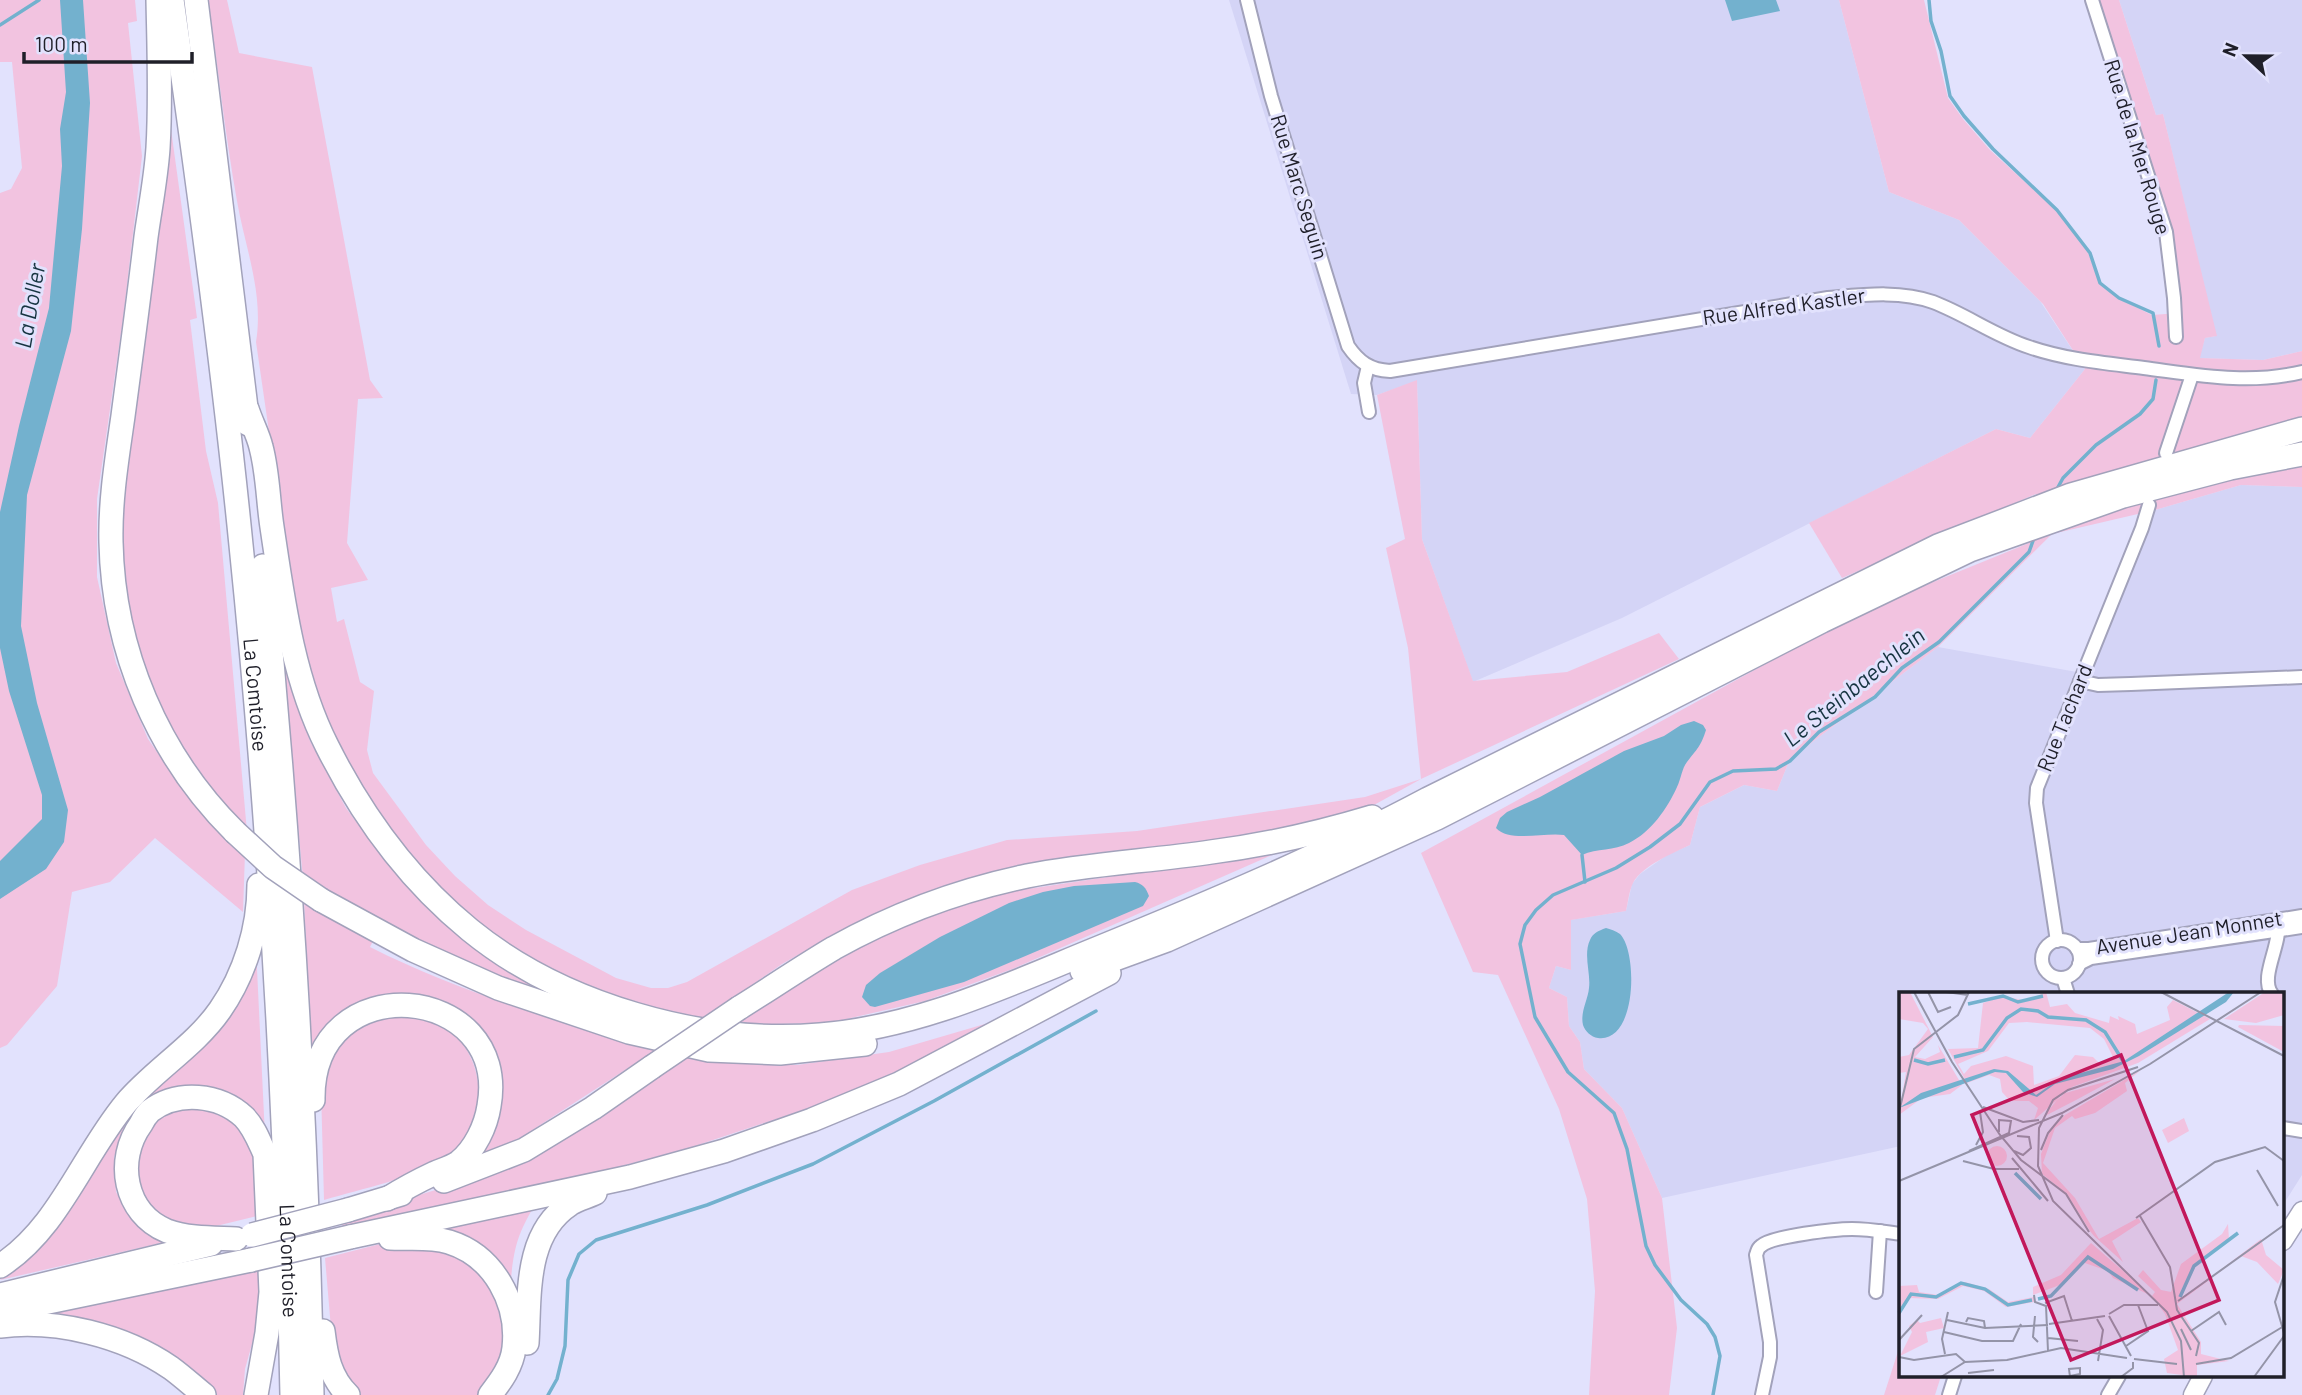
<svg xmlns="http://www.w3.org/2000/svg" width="2302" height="1395" font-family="Barlow,sans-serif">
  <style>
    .built { fill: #d4d4f6 }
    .green { fill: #f2c3e0 }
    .water { fill: #73b1ce }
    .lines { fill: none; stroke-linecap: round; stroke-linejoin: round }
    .stream { stroke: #73b1ce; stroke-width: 3.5 }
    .street-casing { stroke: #a2a2bb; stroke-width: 16 }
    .secondary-casing { stroke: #a2a2bb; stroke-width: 21 }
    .highway-casing { stroke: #a2a2bb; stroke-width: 26 }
    .street { stroke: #fff; stroke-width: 12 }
    .secondary { stroke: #fff; stroke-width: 18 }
    .highway { stroke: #fff; stroke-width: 23 }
    .highway-bridge-casing { stroke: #a2a2bb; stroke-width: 26; stroke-linecap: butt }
    .highway-bridge { stroke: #fff; stroke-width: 23 }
    .labels { text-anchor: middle; stroke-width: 6; stroke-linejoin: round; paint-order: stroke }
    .street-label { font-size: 21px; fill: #1f1f29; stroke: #e2e2fd }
    .water-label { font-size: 23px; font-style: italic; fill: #163441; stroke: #e2e2fd }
    .inset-river { fill: none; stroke: #73b1ce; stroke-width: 3.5 }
    .inset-road { fill: none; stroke: #9494a8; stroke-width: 2 }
    .view { fill: #c2185b; fill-opacity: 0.15; stroke: #c2185b; stroke-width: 3.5 }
    .inset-edge { fill: none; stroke: #1f1f29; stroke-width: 3.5 }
  </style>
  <rect width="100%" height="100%" fill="#e2e2fd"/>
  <g class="built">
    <path d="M1229,0H1839L1889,192L1959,220L2040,301L2085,369L2030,438L1996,429L1622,618L1473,682L1422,539L1417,381L1377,395L1351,394Z"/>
    <path d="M2119,0H2302V351L2263,360L2199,358L2205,338L2216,336L2163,114L2156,115Z"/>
    <path d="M2241,485L2302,487V1175L2283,1205V994H1901V1146L1662,1198L1622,1108L1584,1069L1580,1042L1569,1026L1567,997L1549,988L1556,966L1571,970L1570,920L1626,911L1632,884L1640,874L1667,855L1690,845L1700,807L1744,785L1777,791L1790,759L1938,647L2088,674L2155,510Z"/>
  </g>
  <g class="green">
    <path d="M0,0H135L137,21L128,23L142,156L123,319L97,499V577L116,663L148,739L190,800L245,853L243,912L155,838L110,882L72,892L57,986L7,1045L0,1048V193L11,189L22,168L12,62H0Z"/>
    <path d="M208,0H227L239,53L312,67L370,380L383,398L358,399L347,543L368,580L331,588L337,622L344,619L360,682L374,691L367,750L373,773L426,845L455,876L488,905L526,930L616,978L651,988H668L687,982L852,890L920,865L1007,840L1137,831L1365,797L1421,779L1408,648L1386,548L1405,539L1377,395L1417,380L1422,539L1473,681L1567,672L1659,633L1679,659L1421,779L1374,805L1325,820L1234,838L1086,854L999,870L952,885L851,925L782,964L702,1020L623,1000L575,980L539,962L499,937L464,911L429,877L380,821L329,729L300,645L256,342C264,294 245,247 237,201C225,134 218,67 208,0Z"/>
    <path d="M1839,0H1924L1948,98L1963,119L1990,150L2057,211L2088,252L2099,283L2118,298L2152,315L2179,313L2170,229L2097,0H2119L2156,115L2163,114L2217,336L2205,338L2200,358L2263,360L2302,351V487L2241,485L2155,510L2052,534L1938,647L1790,759L1777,791L1744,785L1700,807L1690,845C1673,853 1642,866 1633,883C1629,891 1628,903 1626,911L1571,920V970L1556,966L1549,988L1567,997L1569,1026L1580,1042L1584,1069L1622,1108L1662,1198L1677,1328L1669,1395H1589L1595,1291L1587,1199L1559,1109L1498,975L1473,972L1421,853L1862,611L2051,534L2036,494L1842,578L1809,523L1996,429L2030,438L2085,369L2043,304L1959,220L1889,192Z"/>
    <path d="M170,122L197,318L190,320L206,451L218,503L247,832L204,787L144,679L124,597L122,527L127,458L153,277Z"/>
    <path d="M282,660L310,741L346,808L387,863L434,911L562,994L560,1001L451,958L303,878Z"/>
    <path d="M1281,851L1015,968L925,1001L829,1023L728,1025L835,955L906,921L987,895Z"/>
    <path d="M304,898L373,941L370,947C461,993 559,1021 656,1050L520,1138L467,1160L491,1052L398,995L311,1062Z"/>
    <path d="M256,948L265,1136L247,1105L223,1091L197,1086L148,1103L125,1128L114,1157L116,1192L131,1218L153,1233L174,1240L0,1280L33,1251L95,1161Z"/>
    <path d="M400,1014C412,1016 427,1017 437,1022C488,1048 494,1126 445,1157C409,1180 364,1188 324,1200L321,1090L329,1062L340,1042L366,1022Z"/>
    <path d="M1002,1019L917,1062L833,1100L692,1147L551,1185L343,1229L341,1219L481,1176L680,1057L737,1063L797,1065L889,1052Z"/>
    <path d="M188,1104C260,1116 256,1154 257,1216L208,1228L178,1227L138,1197L133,1150L163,1111Z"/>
    <path d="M534,1206C518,1234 514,1247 511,1279L494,1256L462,1238L422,1228Z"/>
    <path d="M384,1243C410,1244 435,1243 459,1255C509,1281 519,1358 477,1395H360L338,1369L332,1340L325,1258Z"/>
    <path d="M259,1265L260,1315L245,1369L243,1395H216L214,1392L25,1316Z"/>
    <path d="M1901,1342V1376H1941L1935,1395H1884Z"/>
  </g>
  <g class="water">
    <path d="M60,0H83L90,103L82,229L71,331L27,495L21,626L37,703L68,810L64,842L46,869L0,899V861L42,819V795L9,691L0,648V512L19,426L49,308L62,166L60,129L66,92Z"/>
    <path d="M1725,0H1776L1780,11L1732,21Z"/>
    <path d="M1694,721L1703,725L1706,730C1701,746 1697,749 1687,762C1682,768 1681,779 1677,787C1667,809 1651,832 1629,843C1614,851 1597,848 1582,855L1564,835C1544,832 1510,843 1496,828L1500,818L1507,812L1540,797L1624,751L1664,736L1681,725Z"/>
    <path d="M1135,882C1143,884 1146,888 1149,896L1143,906L964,982L875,1007L870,1006L862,997L866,985L880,973L940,937L1009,903L1043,892L1074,886Z"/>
    <path d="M1606,928C1610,929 1616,931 1620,934C1638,952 1637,1043 1598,1038C1591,1037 1585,1031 1583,1025C1580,1012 1588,1000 1589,988C1591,973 1583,955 1590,940C1593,933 1598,931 1606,928Z"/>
  </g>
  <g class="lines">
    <g class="stream">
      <path d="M1929,0L1931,21L1941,51L1950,96L1964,116L1993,149L2057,210L2090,253L2100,283L2119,298L2153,313L2159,346"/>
      <path d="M0,25L39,0"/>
      <path d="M2057,489L2063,478L2096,445L2140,414L2153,399L2156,380"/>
      <path d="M1582,855L1585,882"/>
      <path d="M548,1395L557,1379L565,1346L568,1280L579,1254L596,1240L707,1205L813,1164L934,1101L1096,1011"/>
      <path d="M1713,1395L1720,1356L1715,1337L1707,1324L1681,1300L1655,1265L1646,1246L1627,1149L1614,1113L1568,1072L1535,1017L1520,944L1525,925L1536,910L1553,895L1616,868L1650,847L1680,824L1710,782L1733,771L1776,769L1790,761L1819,732L1875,697L1902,668L1939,642L2029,552L2034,538"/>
    </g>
    <g class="street-casing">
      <g id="street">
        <path d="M1247,0L1271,96L1348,346C1359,362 1370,370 1390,371L1828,298C1862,295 1900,290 1933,302C1967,315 1995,336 2029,347C2067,360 2105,363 2144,368C2198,375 2248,385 2302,372"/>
        <path d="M2092,0L2166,232L2174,298L2176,337"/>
        <path d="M1368,366L1364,383L1369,412"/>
        <path d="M2166,453L2192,375"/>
        <path d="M2080,681L2098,685L2131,684L2302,677"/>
        <circle cx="2061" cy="959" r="19"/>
        <path d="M2057,941L2036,803L2037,788L2142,528L2149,505"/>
        <path d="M2077,949H2089L2302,916"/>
        <path d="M2079,964L2091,958L2302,927"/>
        <path d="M2063,978L2068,994"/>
        <path d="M2272,994C2259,978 2281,945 2278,924"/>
        <path d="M2283,1128L2302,1131"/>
        <path d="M1876,1292L1880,1231"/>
        <path d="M1762,1395L1770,1357V1342L1756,1255C1758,1250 1757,1249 1761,1246C1772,1236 1836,1229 1852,1229C1869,1229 1885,1232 1901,1234"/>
        <path d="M1949,1395L1955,1376"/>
        <path d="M2108,1395L2119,1376"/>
      </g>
    </g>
    <g class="secondary-casing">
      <g id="secondary">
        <path d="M2283,1241L2302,1211"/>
        <path d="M2193,1395L2203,1376"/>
      </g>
    </g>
    <g class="highway-casing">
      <g id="highway">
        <path d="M158,0C159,49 161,99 158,148C156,178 150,208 146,237C139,297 131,356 123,416C117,458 110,500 111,542C113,650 158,756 235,832"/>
        <path id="s1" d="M172,0C198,181 223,363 241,545C270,827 286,1111 292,1395"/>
        <path d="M196,0L248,424"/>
        <path d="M247,409C251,422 258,434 261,447C268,473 268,501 272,527C283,601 293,679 327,746C362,816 410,881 470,930C562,1005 702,1045 820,1035C919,1027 1005,986 1096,949C1209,903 1321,856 1428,799L1938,546L2071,495L2302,429"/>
        <path d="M263,566C290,842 307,1118 312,1395"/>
        <path d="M321,900L413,950L498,988L629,1032L709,1050L780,1053L865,1044"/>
        <path d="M1082,971L1167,940L1437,818L1822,621L1970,550L2123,496L2230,468L2302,454"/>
        <path d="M739,1008C771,988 802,967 834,948C893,915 960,890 1027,876C1088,864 1150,861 1211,852C1266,845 1319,833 1372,817"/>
        <path d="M313,1100C311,963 511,983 489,1106C486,1126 475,1149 459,1162C452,1167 442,1170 435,1173C418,1181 403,1189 387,1199"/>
        <path d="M444,1181L524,1150L593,1108L652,1067"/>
        <path d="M348,1210L401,1194"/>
        <path d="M350,1237L630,1177L724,1151L812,1120L899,1084L1109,973"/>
        <path d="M390,1238C410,1239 430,1236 449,1242C494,1256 519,1303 514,1348C512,1366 501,1381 490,1395"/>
        <path d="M236,1239C214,1238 189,1239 167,1231C124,1213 115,1160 141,1124C143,1120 147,1114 150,1111C178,1090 219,1094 244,1117C254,1127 259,1141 265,1154L271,1292L267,1333L256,1395"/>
        <path d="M0,1266C59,1228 82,1156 126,1103C154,1070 195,1046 220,1010C245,974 259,928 259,885"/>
        <path d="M0,1295L211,1244"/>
        <path d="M0,1312L251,1260"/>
        <path d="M0,1326C56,1319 123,1335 171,1368C182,1376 193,1386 204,1395"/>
        <path d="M323,1331C326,1356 330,1377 348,1395"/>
        <path d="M527,1343C530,1296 524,1234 570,1204C577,1199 587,1197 595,1193"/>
      </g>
    </g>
    <use href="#street" class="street"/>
    <use href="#secondary" class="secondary"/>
    <use href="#highway" class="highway"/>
    <g class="highway-bridge-casing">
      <g id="highway-bridge">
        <path d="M235,832L273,867L321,900"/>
        <path d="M652,1067L739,1008"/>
        <path d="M252,1235L348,1210"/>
        <path d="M251,1260L350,1237"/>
      </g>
    </g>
    <use href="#highway-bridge" class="highway-bridge"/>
  </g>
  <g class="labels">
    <g class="street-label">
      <text transform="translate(2137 147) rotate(73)" y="7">Rue de la Mer Rouge</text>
      <text transform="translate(1299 187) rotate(73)" y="7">Rue Marc Seguin</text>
      <text transform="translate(1784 307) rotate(-8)" y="7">Rue Alfred Kastler</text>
      <text dy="7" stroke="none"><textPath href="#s1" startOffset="700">La Comtoise</textPath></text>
      <text transform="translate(2065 718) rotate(-68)" y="7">Rue Tachard</text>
      <text transform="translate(2189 933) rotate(-9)" y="7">Avenue Jean Monnet</text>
      <text dy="7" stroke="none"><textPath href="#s1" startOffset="1267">La Comtoise</textPath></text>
    </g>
    <g class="water-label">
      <text transform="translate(30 306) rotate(-80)" y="8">La Doller</text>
      <text transform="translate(1854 687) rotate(-39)" y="8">Le Steinbaechlein</text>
    </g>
  </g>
  <g transform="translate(1899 992)">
    <rect width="385" height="385" fill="#e2e2fd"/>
    <path d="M0,0H11L34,45L16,65L26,67L41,60L39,53L63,93L51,102L23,106L0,123L7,80L0,81V65L10,63L29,37L24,31L0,27ZM147,0L151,15L168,12L176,21L210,31L211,24L220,28L219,24L236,32L238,42L271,28L268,15L274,8L311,27L239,71L173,95L135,128L139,116L130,109H111L103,100L101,87L90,83L68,91L49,57L79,56L84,11L105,4L127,9ZM128,30L191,36L205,47L215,67L202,73L194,65L176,63L160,84L135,93L134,74L107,64L72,74L65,82L59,72L89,59L110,31ZM366,0H385V23L357,31L325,27ZM385,34V60L339,35L340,33ZM242,78L226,91L228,99L196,121L176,127L173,124L156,136L144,171L176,206L200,247L239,226L242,230L213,249L224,270L195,244L191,239L168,202L143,182L142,162L151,139L166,123ZM216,87L177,108L144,125L163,102ZM285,126L290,139L269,151L263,138ZM88 164a10 10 0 1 1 20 0a10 10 0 1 1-20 0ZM329,232L330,248L295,274L282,298V308L362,247L367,263L385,278L379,292L358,270L342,264L278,312L302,350V362L330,369L298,373V385L268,381L265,367L279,358L266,322L253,304L214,286L209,279L183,270L166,291L134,303V295L162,283L192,251L253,304L256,300L239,284L244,278L262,298L272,300L282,272L323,242ZM66,290L90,297L109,310L135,305V310L107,315L85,299L64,294L39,307L10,306L0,325V294L18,293L20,300L39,303ZM42,326L45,336L27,340L29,350L1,364L13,340L10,334L18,328L21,331Z" fill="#f2c3e0" fill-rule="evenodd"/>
    <path d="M330,0H335L327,10L240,64L214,77L156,92L138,105L124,100L107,81L96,80L0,116L22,101L95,77L109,79L137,103L160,87L225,69Z" fill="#73b1ce"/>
    <path class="inset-river" d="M69,12L104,4L119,10L144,4M55,65L84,58L108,26L122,17L139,19L149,25L187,28L206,40L224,69M15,68L29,72L46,68M116,181L142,207M281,305L295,274L339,241M139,307L152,304L189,265L239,298M0,321L12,302L37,305L62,291L86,297L109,313L133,308"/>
    <path class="inset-road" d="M15,0L53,70L101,143L122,168L167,202L190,240M29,0L39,20L52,15M47,0L69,3M262,0L385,64M239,75L169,98L154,108L140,136L139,174L154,209L268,320L282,349L285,385M84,115L124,130L140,128M0,120L15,57L59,23L70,0M77,153L84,140L81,120M142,158L149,141L164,123M70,159L110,141L112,129L100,128V140M115,159L124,163L132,156L130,145L118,144M113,166L149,209M64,169L95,177H120M358,178L379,214M0,189L163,121L251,72L362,0M241,224L271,275L278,318L300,351L297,364M237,226L316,170L366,155L385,169M385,283L376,310L385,341M135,303L136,310L147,314L149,359M279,309L385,233M146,311L165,304L173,329M210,322L225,313H259M136,324L134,345L139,350M210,324L232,364M198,327L204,338L199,369M48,328L86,336L149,333M67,330L69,326L85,329L86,336M150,332L206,324M282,337L292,358M292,339L320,320L327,333M45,340L83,349H114L122,332M149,346L179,349M0,348L23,323M227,354L249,339L239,313M46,362L43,347L49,320M0,365L15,368L57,362L66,370M235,367L278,372M297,372L332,366L385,334M69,381L95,378M171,384L181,382V376L170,377L171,385M42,385L66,370L108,368L162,356L228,366M222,385L234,376V370M355,385L385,344"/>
    <path class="view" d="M222,63L320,308L172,368L73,123Z"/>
    <rect width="385" height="385" class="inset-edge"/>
  </g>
  <g transform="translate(2246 56) rotate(292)" stroke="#e2e2fd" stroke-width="5" paint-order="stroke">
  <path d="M0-5L12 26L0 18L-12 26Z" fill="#1f1f29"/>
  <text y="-10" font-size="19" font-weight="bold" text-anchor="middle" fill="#1f1f29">N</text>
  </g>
  <path d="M24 52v10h168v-10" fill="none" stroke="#1f1f29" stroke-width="3.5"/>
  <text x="35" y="52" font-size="21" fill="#1f1f29" stroke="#e2e2fd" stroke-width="5" paint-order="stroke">100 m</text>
</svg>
